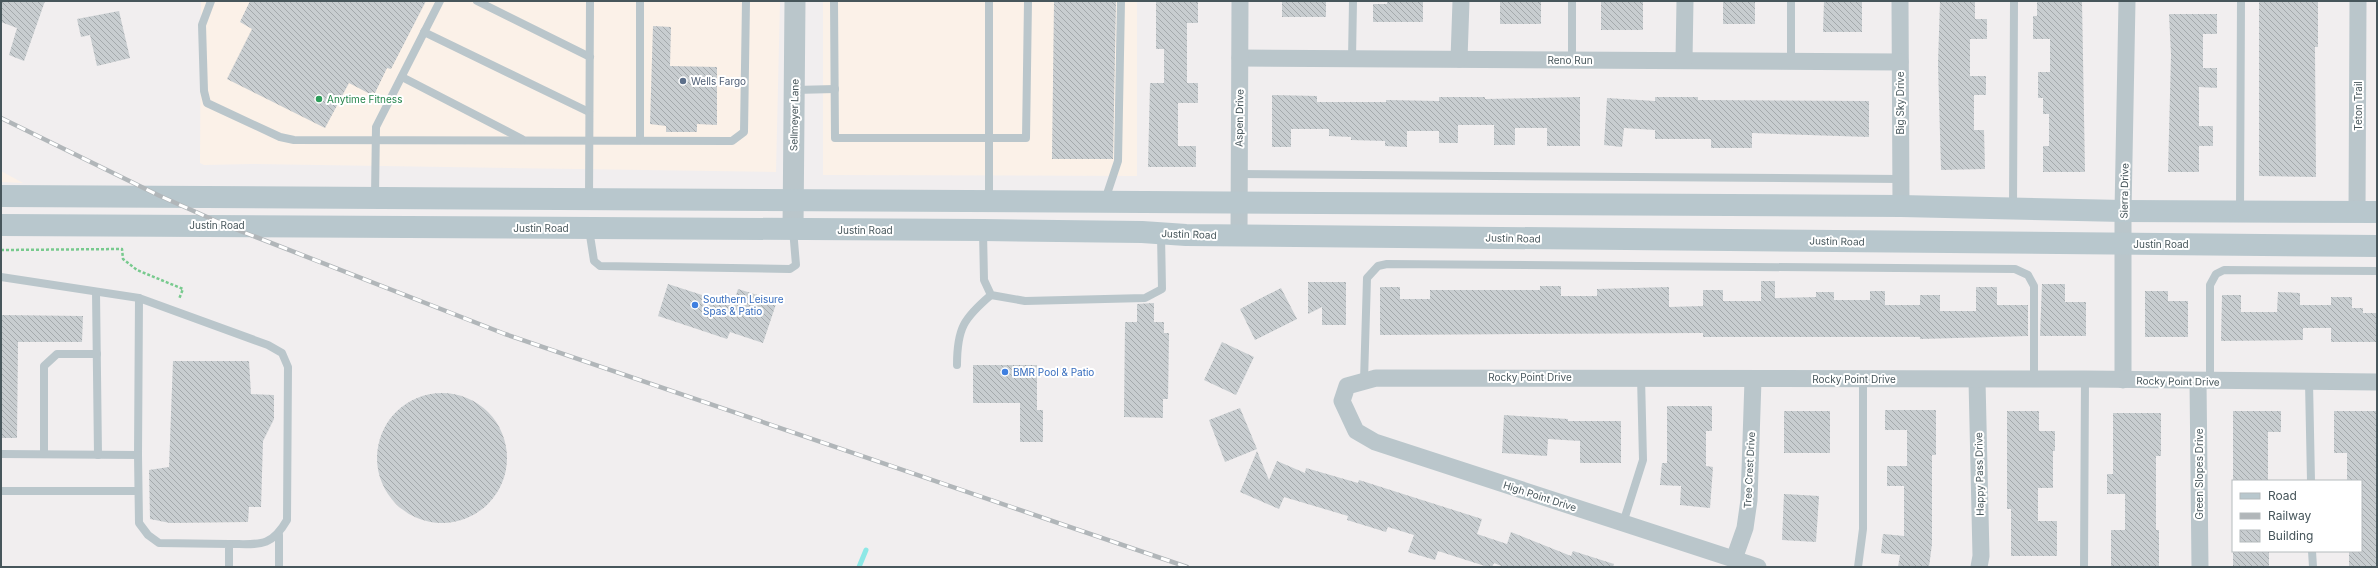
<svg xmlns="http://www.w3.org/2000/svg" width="2378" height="568" font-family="Inter,sans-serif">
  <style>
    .commercial { fill: #fbf1e8 }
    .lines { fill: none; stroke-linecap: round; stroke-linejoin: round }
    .stream { stroke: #8de8e6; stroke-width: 5 }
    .building { fill: url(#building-back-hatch) }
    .path { stroke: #78ca8e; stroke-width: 2.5; stroke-dasharray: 3 2; stroke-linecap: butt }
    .service { stroke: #bac6cb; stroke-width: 8 }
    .minor { stroke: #bac6cb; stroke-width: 17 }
    .tertiary { stroke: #bac6cb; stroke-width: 21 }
    .secondary { stroke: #b8c7cd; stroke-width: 22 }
    .rail-casing { stroke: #b1b6b9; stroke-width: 4.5 }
    .rail { stroke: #fff; stroke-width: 3; stroke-dasharray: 9; stroke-linecap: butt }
    .service-dot { fill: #5c6f8a; stroke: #fff; stroke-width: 1.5 }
    .leisure-dot { fill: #2e9e5b; stroke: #fff; stroke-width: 1.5 }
    .shop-dot { fill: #3f7fe0; stroke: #fff; stroke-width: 1.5 }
    .labels { text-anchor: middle; stroke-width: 4; stroke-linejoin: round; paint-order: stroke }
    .street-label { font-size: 10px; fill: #47565b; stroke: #fff }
    .service-label { font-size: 10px; fill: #4e5e75; stroke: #fff; text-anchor: start }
    .leisure-label { font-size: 10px; fill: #27864d; stroke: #fff; text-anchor: start }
    .shop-label { font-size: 10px; fill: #366cbe; stroke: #fff; text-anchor: start }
  </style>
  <defs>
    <pattern id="building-back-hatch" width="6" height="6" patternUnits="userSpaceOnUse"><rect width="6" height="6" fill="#c8cdd0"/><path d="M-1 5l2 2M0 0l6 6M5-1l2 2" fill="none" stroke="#a4a9ac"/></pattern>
  </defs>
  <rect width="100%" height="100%" fill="#f1eeef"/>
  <g class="commercial">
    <path d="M201,1H780L776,172L252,164L204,165L200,163Z"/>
    <path d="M823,1H1137V176L823,175Z"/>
    <path d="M1,171L23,183L1,182Z"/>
  </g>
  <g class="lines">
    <path class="stream" d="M859,567L866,550"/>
  </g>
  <g class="building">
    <path d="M1,1H45L24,61L9,55L17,28L1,22Z"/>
    <path d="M250,1H426L391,69L387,68L375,93L372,92L370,94L349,83L325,128L227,79L252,29L240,22Z"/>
    <path d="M1054,1H1116L1113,159H1052Z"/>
    <rect x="1282" y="1" width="44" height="16"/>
    <path d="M1387,1H1423V22H1373V4H1387Z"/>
    <rect x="1500" y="1" width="41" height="23"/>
    <rect x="1601" y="1" width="42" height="29"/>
    <rect x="1723" y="1" width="32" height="23"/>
    <path d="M1824,1H1862V32H1823Z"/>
    <path d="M1940,1H1975V19H1987V39H1970V76H1986V95H1974V130H1984L1985,169L1941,170L1938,64Z"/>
    <path d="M2037,1H2082L2085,172H2043V146H2049V114H2043V98H2038V72H2050V39H2033V16H2037Z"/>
    <path d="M2259,1H2318V47H2315L2316,177L2259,176Z"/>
    <path d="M1156,2H1198V23H1187V83H1198V103H1178V146H1196V167H1148L1150,83H1164V49H1156Z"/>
    <path d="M119,11L130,58L97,66L90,35L81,37L77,19Z"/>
    <path d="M2169,14H2217V34H2203V68H2217V88L2199,87V126H2213V146H2199V172H2168L2171,55Z"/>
    <path d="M653,26L671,27L670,66L717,67V125L697,124V132H666V126L650,124Z"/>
    <path d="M1272,95L1317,96V102H1386V100L1439,101V97H1485V99L1580,97V146H1547V128H1515V145H1494V125H1458V143H1439V131H1407V147L1385,146V141L1351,140V137L1329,136V129H1291V147H1272Z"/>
    <path d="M1655,97H1698V100L1869,101V137L1752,133V148H1711V139H1655V130L1624,128L1622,147L1604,145L1607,98L1655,101Z"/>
    <path d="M1761,281H1775V298L1816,297V292H1834V300H1870V291H1885V305H1920V295H1940V311H1976V287H1997V305H2028V336L1920,339V337H1703V333L1380,335V287H1400V299H1430V290H1540V286H1561V296H1597V289L1669,287V307L1703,306V290H1723V301H1761Z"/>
    <path d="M1308,282H1346V325H1322V307L1308,314Z"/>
    <path d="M668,284L733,305L738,289L777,301L763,343L730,332L727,339L658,316Z"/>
    <path d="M2042,284H2065V302H2086V336H2040Z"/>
    <path d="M1281,288L1297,319L1255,340L1240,309Z"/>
    <path d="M2145,291H2168V301H2188V337H2145Z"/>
    <path d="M2278,292L2300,293V305H2331V297H2352V308H2363V313H2377V342H2331V328H2303V340L2221,341L2222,295H2241V312H2277Z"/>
    <path d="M1154,303V322H1164V333H1169L1168,399H1163V418L1124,417L1125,322H1137V304Z"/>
    <path d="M1,315L83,316L82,342H18L17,438H1Z"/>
    <path d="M1222,342L1254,357L1236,395L1204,380Z"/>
    <path d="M173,361H249L251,394L274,395V419L263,441L261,507H249L248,522L170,523L150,519L149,470L169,467Z"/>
    <path d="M973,365H1037V410H1043V442H1020V403H973Z"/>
    <circle cx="442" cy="458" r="65"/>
    <path d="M1667,406H1712V431H1706V466L1713,467L1710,508L1680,505L1681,486L1660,485L1662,463H1667Z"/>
    <path d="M1240,408L1257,449L1225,462L1209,420Z"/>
    <path d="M1885,410H1936V455H1932V544L1929,567H1898L1900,555L1881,553L1883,534L1904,536V486H1887V466H1907V430H1885Z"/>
    <rect x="1784" y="411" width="46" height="42"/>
    <path d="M2007,411H2039V431H2055V451H2053V488H2038V521H2057V556H2011V509H2007Z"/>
    <path d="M2233,411H2281V432H2268V481H2233Z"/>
    <path d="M2334,411H2377V567H2349V551H2361V481H2347V453H2334Z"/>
    <path d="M2113,413H2161V456H2156V530H2159V567H2111V530H2125V494H2107V474H2113Z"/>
    <path d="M1504,415L1568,419V421H1621V463H1580V441L1548,439L1547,456L1502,453Z"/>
    <path d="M1257,451L1269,480L1277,461L1305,473L1306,468L1358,483L1359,480L1482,519L1477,534L1507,544L1511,532L1571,556L1573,551L1614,564L1613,567H1504L1494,563L1492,567H1488L1438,551L1435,560L1408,552L1414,535L1388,527L1386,532L1347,520L1348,516L1284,497L1279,509L1240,492Z"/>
    <path d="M1784,494L1819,496L1816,542L1782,540Z"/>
    <rect x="2233" y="551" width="36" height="16"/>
  </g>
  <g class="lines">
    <path class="path" d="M1,250L122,249L123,259L137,270L183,289L179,299"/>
    <g class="service">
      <path d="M211,1L202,25L204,91L207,103L280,137L294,140L732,141L744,132L746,1"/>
      <path d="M477,1L590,57"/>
      <path d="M834,1L835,138H1026L1028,1"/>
      <path d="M989,1V200"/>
      <path d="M424,32L589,112"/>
      <path d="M1352,59L1353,1"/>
      <path d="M1572,60V1"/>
      <path d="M1791,61V1"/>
      <path d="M402,77L522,139"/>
      <path d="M795,90L835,89"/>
      <path d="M640,140V1"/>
      <path d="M1238,174L1901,179"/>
      <path d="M375,196L376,127L440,1"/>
      <path d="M589,198L590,1"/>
      <path d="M1105,200L1118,161L1121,1"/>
      <path d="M2013,207L2014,1"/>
      <path d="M2240,210L2241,1"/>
      <path d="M589,229L594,261L600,266L790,269L796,265L793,229"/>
      <path d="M983,231L984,280L991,295L1025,301L1145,298L1162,289L1161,234"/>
      <path d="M1,277L139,298L138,455L1,454"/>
      <path d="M96,292L98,455"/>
      <path d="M139,298L268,345L282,353L288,367L287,520C271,548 259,544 229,544"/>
      <path d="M957,365C957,328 964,318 991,295"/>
      <path d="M1364,381L1367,278L1378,266L1387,264L2015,269L2028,275L2034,286V379"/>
      <path d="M2210,381V285L2216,274L2224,270L2377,271"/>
      <path d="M2309,382L2311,481"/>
      <path d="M44,454V366L57,354H97"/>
      <path d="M138,455L139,523L148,535L159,543L229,544V567"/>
      <path d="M1,491H138"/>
      <path d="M1623,523L1643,460L1641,377"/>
      <path d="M279,535V567"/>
      <path d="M2312,551L2313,567"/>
      <path d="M1858,567L1863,529V379"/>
      <path d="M2084,567L2085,379"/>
    </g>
    <g class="minor">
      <path d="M1900,1L1901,206"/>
      <path d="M1240,58L1900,62"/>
      <path d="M1459,59L1461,1"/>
      <path d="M1684,60L1685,1"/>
      <path d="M2357,212L2358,1"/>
      <path d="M1239,235L1240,1"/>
      <path d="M1977,380L1981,556L1979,567"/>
      <path d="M2123,380V211L2127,1"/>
      <path d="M2198,381L2200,567"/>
      <path d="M1734,559L1745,528L1749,500L1753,380"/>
      <path d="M1758,567L1375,442L1356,431L1342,401L1347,386L1376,378L2085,379L2377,382"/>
    </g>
    <path class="tertiary" d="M793,229L795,1"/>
    <g class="secondary">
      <path d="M1,196L1901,206L2123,211L2377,212"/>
      <path d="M1,225L983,230L1142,232L1186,235L2377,246"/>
    </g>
    <g class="rail-casing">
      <path id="rail" d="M1,118L160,196L225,225L505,334L1187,567"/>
    </g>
    <use href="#rail" class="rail"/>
  </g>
  <circle class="service-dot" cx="683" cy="81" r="4"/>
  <circle class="leisure-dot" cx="319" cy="99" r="4"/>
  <g class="shop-dot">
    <circle cx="695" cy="305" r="4"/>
    <circle cx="1005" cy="372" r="4"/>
  </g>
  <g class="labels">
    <g class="street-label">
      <text x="1570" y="64">Reno Run</text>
      <text transform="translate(1900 103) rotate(-90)" y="4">Big Sky Drive</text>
      <text transform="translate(2358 106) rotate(-90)" y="4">Teton Trail</text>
      <text transform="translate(794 115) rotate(-89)" y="4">Sellmeyer Lane</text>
      <text transform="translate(1239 118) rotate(-89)" y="4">Aspen Drive</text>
      <text transform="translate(2124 191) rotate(-89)" y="4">Sierra Drive</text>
      <text x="217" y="229">Justin Road</text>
      <text x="541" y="232">Justin Road</text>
      <text x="865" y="234">Justin Road</text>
      <text transform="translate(1189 234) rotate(2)" y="4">Justin Road</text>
      <text transform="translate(1513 238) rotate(1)" y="4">Justin Road</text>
      <text transform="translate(1837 241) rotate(1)" y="4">Justin Road</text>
      <text x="2161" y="248">Justin Road</text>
      <text x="1530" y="381">Rocky Point Drive</text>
      <text x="1854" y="383">Rocky Point Drive</text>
      <text transform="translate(2178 381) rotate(1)" y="4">Rocky Point Drive</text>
      <text transform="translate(1749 470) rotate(-87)" y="4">Tree Crest Drive</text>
      <text transform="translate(1979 474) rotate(-91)" y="4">Happy Pass Drive</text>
      <text transform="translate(2199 474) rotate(-90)" y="4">Green Slopes Drive</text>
      <text transform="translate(1540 496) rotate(18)" y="4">High Point Drive</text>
    </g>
    <g class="service-label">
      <text x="691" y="85">Wells Fargo</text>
    </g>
    <g class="leisure-label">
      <text x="327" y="103">Anytime Fitness</text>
    </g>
    <g class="shop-label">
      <text x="703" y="303">Southern Leisure<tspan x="703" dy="12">Spas &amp; Patio</tspan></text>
      <text x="1013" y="376">BMR Pool &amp; Patio</text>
    </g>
  </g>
  <rect width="2378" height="568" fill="none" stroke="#47565b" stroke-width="4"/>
  <rect x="2232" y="480" width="130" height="72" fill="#ffffff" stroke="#b5bbbd"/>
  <rect x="2240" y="493" width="20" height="6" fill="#b8c7cd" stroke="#b5bbbd"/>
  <text x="2268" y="500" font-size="12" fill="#47565b">Road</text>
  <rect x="2240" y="513" width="20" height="6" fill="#b1b6b9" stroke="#b5bbbd"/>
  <text x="2268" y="520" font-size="12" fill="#47565b">Railway</text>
  <rect x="2240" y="530" width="20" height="12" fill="url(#building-back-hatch)" stroke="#b5bbbd"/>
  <text x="2268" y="540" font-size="12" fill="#47565b">Building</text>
</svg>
